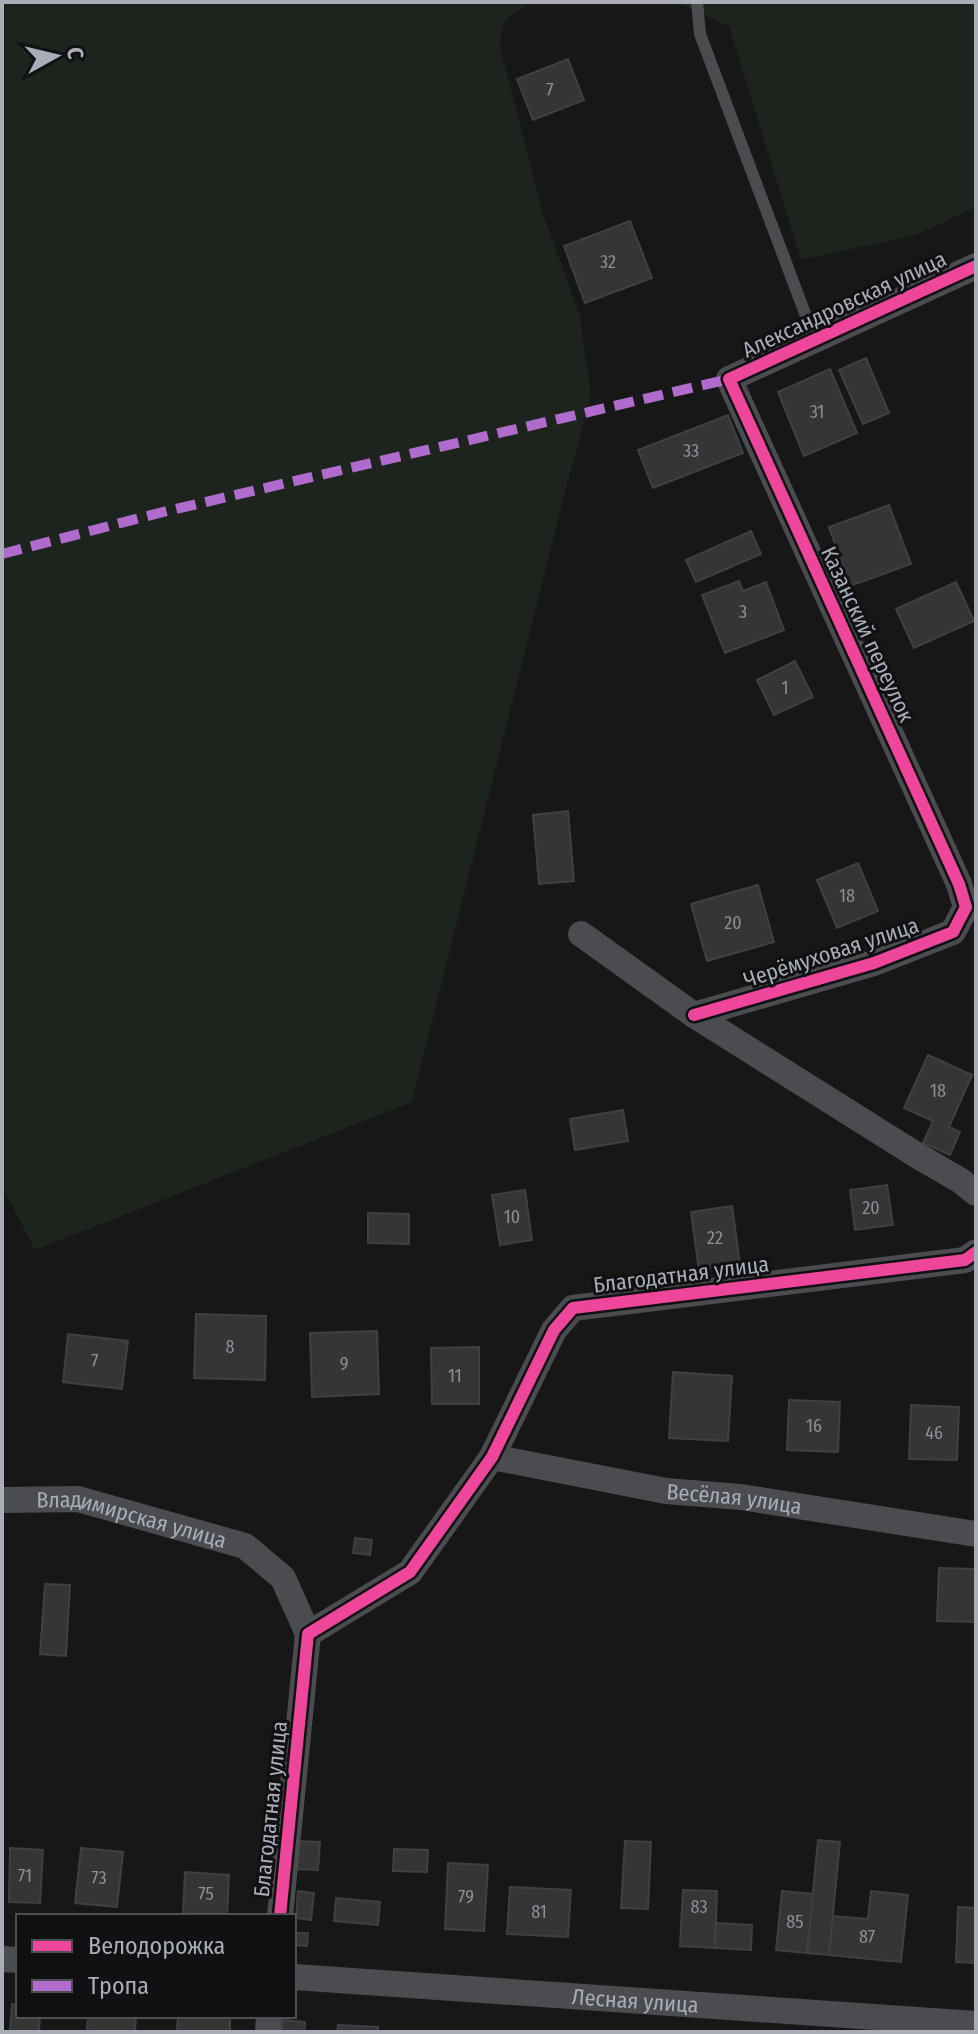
<svg xmlns="http://www.w3.org/2000/svg" width="978" height="2034" font-family="'Fira Sans Condensed',sans-serif">
  <style>
    .green { fill: #1d241e }
    .building { fill: #353536; stroke: #3f4043; stroke-width: 2 }
    .lines { fill: none; stroke-linecap: round; stroke-linejoin: round }
    .lane { stroke: #4b4c50; stroke-width: 12 }
    .street { stroke: #4b4c50; stroke-width: 26 }
    .quiet { stroke: #b06ccc; stroke-width: 10; stroke-dasharray: 20 10; stroke-linecap: butt }
    .cycleway-casing { stroke: #111113; stroke-width: 17 }
    .cycleway { stroke: #ed469a; stroke-width: 12 }
    .labels { text-anchor: middle; stroke-width: 6; stroke-linejoin: round; paint-order: stroke }
    .number-label { font-size: 18px; fill: #8b8f98 }
    .street-label { font-size: 22px; fill: #a8adb8; stroke: #111113 }
  </style>
  <rect width="100%" height="100%" fill="#171717"/>
  <g class="green">
    <path d="M2,2H530L505,20L499,43L542,211L580,316L591,397L567,484L412,1102L35,1250L2,1186Z"/>
    <path d="M676,2H976V207L916,235L801,260L729,26Z"/>
  </g>
  <g class="building">
    <path d="M568,59L584,100L533,120L517,79Z"/>
    <path d="M630,221L652,278L585,303L564,246Z"/>
    <path d="M866,358L889,413L863,424L839,370Z"/>
    <path d="M830,369L857,433L804,456L778,392Z"/>
    <path d="M728,415L743,453L653,488L638,450Z"/>
    <path d="M889,505L911,564L850,586L829,527Z"/>
    <path d="M751,531L761,554L696,582L686,560Z"/>
    <path d="M739,581L743,591L766,582L784,630L725,653L702,595Z"/>
    <path d="M956,582L974,621L914,648L896,609Z"/>
    <path d="M795,661L813,697L774,715L757,680Z"/>
    <path d="M568,811L574,881L539,884L533,815Z"/>
    <path d="M858,863L878,911L837,928L817,880Z"/>
    <path d="M758,885L774,942L707,961L691,904Z"/>
    <path d="M928,1055L972,1075L949,1127L960,1132L950,1155L923,1143L933,1121L904,1108Z"/>
    <path d="M623,1110L628,1141L575,1150L570,1119Z"/>
    <path d="M887,1185L893,1225L855,1230L850,1190Z"/>
    <path d="M525,1190L532,1240L500,1245L492,1195Z"/>
    <path d="M732,1206L740,1264L699,1270L691,1212Z"/>
    <path d="M368,1213L409,1214V1244L368,1243Z"/>
    <path d="M196,1314L266,1316L265,1380L194,1378Z"/>
    <path d="M377,1331L379,1394L312,1397L310,1333Z"/>
    <path d="M68,1334L128,1341L122,1389L63,1382Z"/>
    <path d="M479,1347V1404H432L431,1348Z"/>
    <path d="M673,1372L732,1376L728,1441L669,1438Z"/>
    <path d="M789,1400L840,1402L838,1452L787,1450Z"/>
    <path d="M911,1405L959,1407L957,1460L909,1459Z"/>
    <path d="M355,1538L372,1540L370,1555L353,1553Z"/>
    <path d="M939,1568L976,1569V1622L937,1621Z"/>
    <path d="M45,1584L70,1585L66,1656L40,1654Z"/>
    <path d="M818,1840L840,1842L829,1955L807,1953Z"/>
    <path d="M295,1841L320,1842L318,1870L294,1869Z"/>
    <path d="M625,1841L651,1842L648,1909L621,1908Z"/>
    <path d="M10,1848L43,1850L40,1903L9,1902Z"/>
    <path d="M81,1848L123,1852L117,1907L75,1903Z"/>
    <path d="M394,1849L428,1850L427,1872L393,1871Z"/>
    <path d="M448,1863L488,1865L484,1931L445,1929Z"/>
    <path d="M185,1872L229,1875L227,1916L183,1913Z"/>
    <path d="M510,1887L571,1890L568,1937L507,1934Z"/>
    <path d="M683,1890L717,1891L715,1948L680,1946Z"/>
    <path d="M298,1891L314,1893L311,1920L296,1918Z"/>
    <path d="M782,1891L813,1894L807,1953L776,1950Z"/>
    <path d="M871,1891L908,1895L901,1962L829,1955L833,1916L868,1919Z"/>
    <path d="M336,1898L380,1902L378,1925L334,1921Z"/>
    <path d="M958,1907L976,1908V1963L956,1962Z"/>
    <path d="M716,1923L752,1925L751,1950L715,1948Z"/>
    <path d="M294,1933H308L307,1946L294,1945Z"/>
    <path d="M12,2004L18,2005V2016H40L39,2032H10Z"/>
    <path d="M88,2016H136L135,2032H87Z"/>
    <path d="M178,2017L230,2018V2032H177Z"/>
    <path d="M283,2020L305,2022L304,2032H281Z"/>
    <path d="M338,2025L378,2027V2032H337Z"/>
  </g>
  <g class="lines">
    <path class="lane" d="M697,2L700,34L815,340"/>
    <g class="street">
      <path d="M581,934L694,1015L918,1156L961,1181L976,1193"/>
      <path d="M694,1015L874,963L953,932L966,907L959,884L729,379L976,266"/>
      <path id="s1" d="M492,1457L666,1491L741,1497L976,1534"/>
      <path id="s2" d="M2,1500L78,1499L245,1546L283,1578L308,1634"/>
      <path d="M280,1916L308,1634L410,1572L492,1457L554,1330L573,1308L965,1260L976,1252"/>
      <path d="M2,1959L18,1960"/>
      <path id="s3" d="M294,1977L976,2024"/>
      <path d="M268,2032L269,2016"/>
    </g>
    <path class="quiet" d="M2,554L163,512L729,379"/>
    <g class="cycleway-casing">
      <g id="cycleway">
        <path d="M694,1015L874,963L953,932L966,907L959,884L729,379L976,266"/>
        <path d="M280,1916L308,1634L410,1572L492,1457L554,1330L573,1308L965,1260L976,1252"/>
      </g>
    </g>
    <use href="#cycleway" class="cycleway"/>
  </g>
  <g class="labels">
    <g class="number-label">
      <text x="550" y="96">7</text>
      <text x="608" y="268">32</text>
      <text x="817" y="418">31</text>
      <text x="691" y="457">33</text>
      <text x="743" y="618">3</text>
      <text x="785" y="694">1</text>
      <text x="847" y="902">18</text>
      <text x="733" y="929">20</text>
      <text x="938" y="1097">18</text>
      <text x="871" y="1214">20</text>
      <text x="512" y="1223">10</text>
      <text x="715" y="1244">22</text>
      <text x="230" y="1353">8</text>
      <text x="95" y="1367">7</text>
      <text x="344" y="1370">9</text>
      <text x="455" y="1382">11</text>
      <text x="814" y="1432">16</text>
      <text x="934" y="1439">46</text>
      <text x="25" y="1882">71</text>
      <text x="99" y="1884">73</text>
      <text x="206" y="1900">75</text>
      <text x="466" y="1903">79</text>
      <text x="699" y="1913">83</text>
      <text x="539" y="1918">81</text>
      <text x="795" y="1928">85</text>
      <text x="867" y="1943">87</text>
    </g>
    <g class="street-label">
      <text transform="translate(844 304) rotate(-25)" y="8">Александровская улица</text>
      <text transform="translate(868 634) rotate(65)" y="8">Казанский переулок</text>
      <text transform="translate(831 952) rotate(-18)" y="8">Черёмуховая улица</text>
      <text transform="translate(681 1274) rotate(-7)" y="8">Благодатная улица</text>
      <text dy="8" stroke="none"><textPath href="#s1" startOffset="246">Весёлая улица</textPath></text>
      <text dy="8" stroke="none"><textPath href="#s2" startOffset="132">Владимирская улица</textPath></text>
      <text transform="translate(270 1809) rotate(-84)" y="8">Благодатная улица</text>
      <text dy="8" stroke="none"><textPath href="#s3" startOffset="342">Лесная улица</textPath></text>
    </g>
  </g>
  <rect width="978" height="2034" fill="none" stroke="#a8adb8" stroke-width="8"/>
  <rect x="16" y="1914" width="280" height="104" fill="#111113" stroke="#4d4f55" stroke-width="2"/>
  <rect x="32" y="1940" width="40" height="12" fill="#ed469a" stroke="#4d4f55" stroke-width="2"/>
  <text x="88" y="1954" font-size="24" fill="#a8adb8">Велодорожка</text>
  <rect x="32" y="1980" width="40" height="12" fill="#b06ccc" stroke="#4d4f55" stroke-width="2"/>
  <text x="88" y="1994" font-size="24" fill="#a8adb8">Тропа</text>
  <g transform="translate(56 56) rotate(82)" stroke="#111113" stroke-width="6" paint-order="stroke">
  <path d="M0-6L14 30L0 20L-14 30Z" fill="#a8adb8"/>
  <text y="-12" font-size="22" font-weight="bold" text-anchor="middle" fill="#a8adb8">С</text>
  </g>
</svg>
